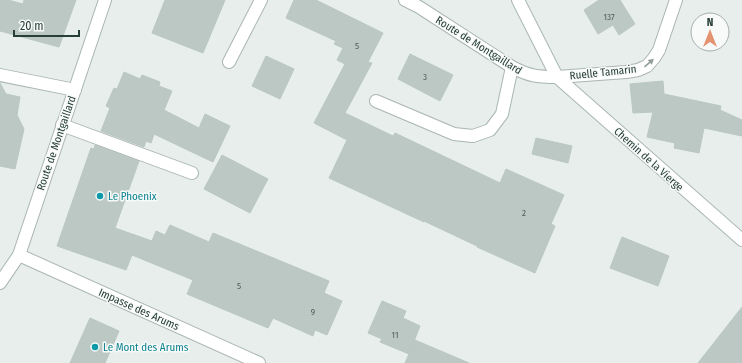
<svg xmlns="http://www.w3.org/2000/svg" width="742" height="363" font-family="'Fira Sans Condensed',sans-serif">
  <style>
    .building { fill: #bcc8c4; stroke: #bac7c2 }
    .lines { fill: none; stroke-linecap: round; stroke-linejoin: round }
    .minor-casing { stroke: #aab6b2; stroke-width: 14 }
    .tertiary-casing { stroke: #aab6b2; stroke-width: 14 }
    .minor { stroke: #fff; stroke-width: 12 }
    .tertiary { stroke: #fff; stroke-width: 12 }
    .oneway { fill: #939e9c }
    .culture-dot { fill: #0f9aa8; stroke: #f7faf9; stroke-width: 1.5 }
    .labels { text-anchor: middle; stroke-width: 3; stroke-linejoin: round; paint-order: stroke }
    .number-label { font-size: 9px; fill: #4c605c }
    .street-label { font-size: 11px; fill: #273e39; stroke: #f7faf9 }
    .culture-label { font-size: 11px; fill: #0d838f; stroke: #f7faf9; text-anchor: start }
  </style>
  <rect width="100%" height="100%" fill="#e7eeeb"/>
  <g class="building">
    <path d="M0,0H8L23,4L24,0H76L59,47L0,31Z"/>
    <path d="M165,0H225L203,53L152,33Z"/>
    <path d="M294,0H316L383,33L368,62L372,63L345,113L393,136L395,133L500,183L506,169L564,195L551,224L555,226L535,273L477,247V246L424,221V222L329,178L347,140L314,123L345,64L337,60L343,48L334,44L336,41L286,18Z"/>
    <path d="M599,0H620L635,24L619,35L613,25L598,34L584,10Z"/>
    <path d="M410,54L453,75L440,101L398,79Z"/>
    <path d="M266,56L294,69L280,99L252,86Z"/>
    <path d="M124,72L140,79L142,75L160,82L159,86L172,91L164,110L199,128L205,114L230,126L213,162L154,134L151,143L146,141L144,147L101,131L110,108L106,106L114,88L117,89Z"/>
    <path d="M663,81L664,94L721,106L720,110L742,120V136L704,128L699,153L674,148L675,143L647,137L653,112L633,113L630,84Z"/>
    <path d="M0,83L6,94L20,97L17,115L24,129L15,169L0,166Z"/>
    <path d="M536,138L572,146L568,163L532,154Z"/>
    <path d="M95,145L139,161L115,228L152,241L156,231L165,235L170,225L209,242L213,233L329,281L324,293L342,301L327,335L315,330L313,336L273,318L268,328L187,294L193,280L132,255L126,270L57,246L91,148L94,149Z"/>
    <path d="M222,155L268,179L250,213L204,189Z"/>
    <path d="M622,237L669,256L658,286L610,268Z"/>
    <path d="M382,301L406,311L403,318L420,326L409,354L380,342L382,339L368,333Z"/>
    <path d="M742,307V363H698Z"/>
    <path d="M90,318L119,331L105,363H70Z"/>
    <path d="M415,340L469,363H405Z"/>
  </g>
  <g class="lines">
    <g class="minor-casing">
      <g id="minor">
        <path d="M229,62L261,0"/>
        <path d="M0,75L75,90"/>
        <path d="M557,77L626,72L638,70L647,66L654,58L659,50L676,0"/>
        <path d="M376,101L454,134L473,136L490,130L502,114L512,67"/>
        <path d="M62,125L192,173"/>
        <path d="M19,255L259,363"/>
      </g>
    </g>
    <g class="tertiary-casing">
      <g id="tertiary">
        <path d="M405,0L419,7L512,67C529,76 537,77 557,77"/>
        <path d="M518,0L557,77L742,240"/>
        <path d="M0,283L19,255L105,0"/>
      </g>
    </g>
    <use href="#minor" class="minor"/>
    <use href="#tertiary" class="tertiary"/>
  </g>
  <defs><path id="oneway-solid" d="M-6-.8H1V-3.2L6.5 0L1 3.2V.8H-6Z"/></defs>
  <use class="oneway" href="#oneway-solid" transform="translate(649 63) rotate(-41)"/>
  <g class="culture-dot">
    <circle cx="100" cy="196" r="4"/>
    <circle cx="95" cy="347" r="4"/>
  </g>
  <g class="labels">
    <g class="number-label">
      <text x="609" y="20">137</text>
      <text x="357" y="49">5</text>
      <text x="425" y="80">3</text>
      <text x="524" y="216">2</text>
      <text x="239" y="289">5</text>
      <text x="313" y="315">9</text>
      <text x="395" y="338">11</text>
    </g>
    <g class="street-label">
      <text transform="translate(479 45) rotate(32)" y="4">Route de Montgaillard</text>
      <text transform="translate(603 72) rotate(-6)" y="4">Ruelle Tamarin</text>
      <text transform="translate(56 143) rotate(-71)" y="4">Route de Montgaillard</text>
      <text transform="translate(649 159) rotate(42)" y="4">Chemin de la Vierge</text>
      <text transform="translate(139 309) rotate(24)" y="4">Impasse des Arums</text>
    </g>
    <g class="culture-label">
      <text x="108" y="200">Le Phoenix</text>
      <text x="103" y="351">Le Mont des Arums</text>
    </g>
  </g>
  <g transform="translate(710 32)"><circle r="19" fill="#f7faf9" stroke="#a4afac"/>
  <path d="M0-3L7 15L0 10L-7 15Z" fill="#e39370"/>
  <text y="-6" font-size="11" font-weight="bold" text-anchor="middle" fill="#273e39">N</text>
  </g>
  <path d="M14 30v6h65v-6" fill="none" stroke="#273e39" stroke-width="2"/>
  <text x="20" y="30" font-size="12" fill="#273e39" stroke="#f7faf9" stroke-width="3" paint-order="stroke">20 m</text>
</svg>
